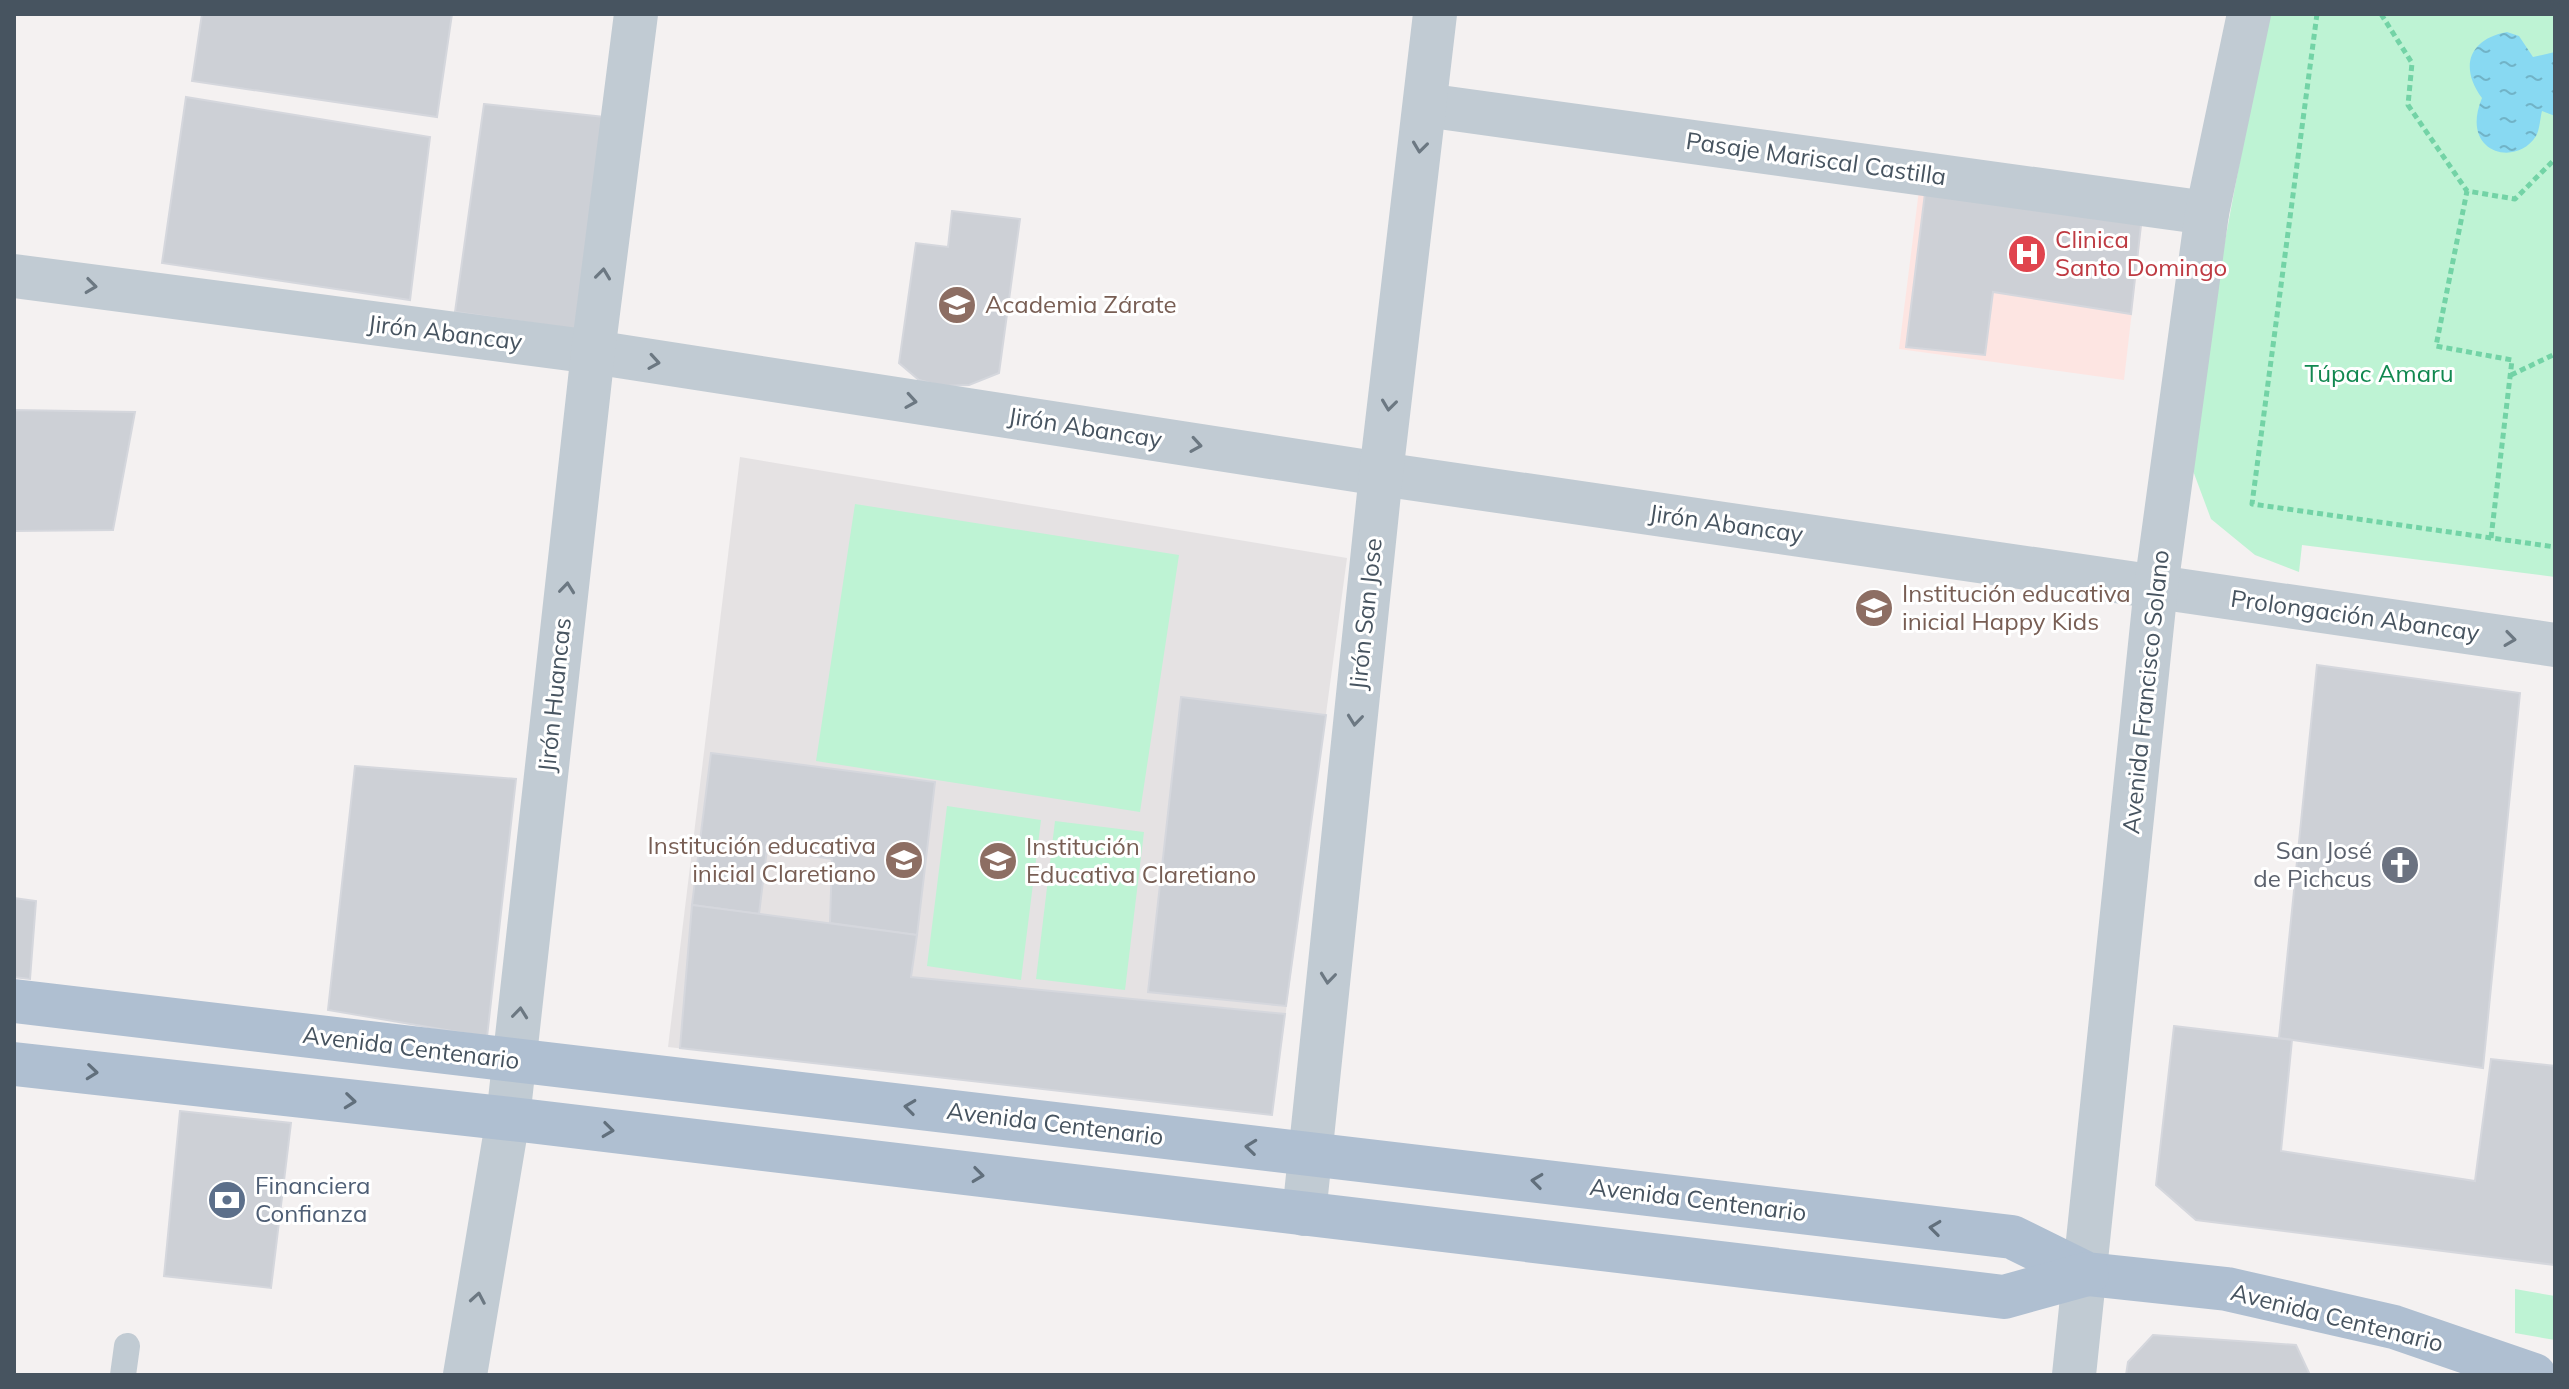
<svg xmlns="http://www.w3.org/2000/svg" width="2569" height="1389" font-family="Mulish,sans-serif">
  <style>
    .education { fill: #e5e2e3 }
    .medical { fill: #fde5e2 }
    .green { fill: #bef3d4 }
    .water { fill: url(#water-ripples) }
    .building { fill: #cdd0d6; stroke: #d5d7dd; stroke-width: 2 }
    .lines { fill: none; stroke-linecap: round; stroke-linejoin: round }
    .path { stroke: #73d3a6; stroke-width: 5; stroke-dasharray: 6 4; stroke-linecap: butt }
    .service { stroke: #c1cbd3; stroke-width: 26 }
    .minor { stroke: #c1cbd3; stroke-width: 44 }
    .primary { stroke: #afbfd1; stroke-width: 44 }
    .oneway { stroke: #6c7882 }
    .oneway2 { stroke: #616f7c }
    .labels { text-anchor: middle; stroke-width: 6; stroke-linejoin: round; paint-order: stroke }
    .street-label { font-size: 24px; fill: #475460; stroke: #fff }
    .health-label { font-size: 24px; fill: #be3a42; stroke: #fff; text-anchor: start }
    .education-label { font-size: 24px; fill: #785e54; stroke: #fff; text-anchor: start }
    .park-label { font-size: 24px; fill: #118850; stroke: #fff }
    .worship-label { font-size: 24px; fill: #5b616d; stroke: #fff; text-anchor: end }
    .service-label { font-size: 24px; fill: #4e5e75; stroke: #fff; text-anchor: start }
  </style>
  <defs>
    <pattern id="water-ripples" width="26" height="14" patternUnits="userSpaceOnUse" patternTransform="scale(2)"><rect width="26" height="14" fill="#88d9f2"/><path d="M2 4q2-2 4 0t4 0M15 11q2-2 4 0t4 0" fill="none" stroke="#71b3c7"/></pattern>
  </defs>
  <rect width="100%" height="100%" fill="#f4f1f1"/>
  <path class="education" d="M740,457L1347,558L1272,1115L668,1047Z"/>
  <path class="medical" d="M1920,182L2143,215L2124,380L1899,349Z"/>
  <g class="green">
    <path d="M2267,14H2555V577L2302,545L2299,572L2255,555L2211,519L2186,452Z"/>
    <path d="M855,504L1179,555L1140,812L816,761Z"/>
    <path d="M947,806L1041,820L1021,980L927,966Z"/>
    <path d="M1055,821L1144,832L1125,990L1036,979Z"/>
    <path d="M2515,1289L2555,1296V1340L2515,1333Z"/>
  </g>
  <path class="water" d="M2507,32L2519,36L2533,57L2555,52V116L2542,111C2540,118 2540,129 2536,136C2516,168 2459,153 2482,98C2459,67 2469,39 2507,32Z"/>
  <g class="building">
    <path d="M202,14H452L437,117L192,81Z"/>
    <path d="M186,97L430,137L410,300L162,263Z"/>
    <path d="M484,104L613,118L585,331L455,312Z"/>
    <path d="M1926,185L2142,216L2131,314L1993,292L1985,355L1906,347Z"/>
    <path d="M952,211L1020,219L999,373L969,385L941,386L919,380L899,363L916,243L948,247Z"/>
    <path d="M14,410L135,412L113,530L14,531Z"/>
    <path d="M2317,665L2520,693L2483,1068L2279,1038Z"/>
    <path d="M1181,697L1326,715L1286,1006L1148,992Z"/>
    <path d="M711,753L935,782L917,935L830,923L832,859L767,849L759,914L692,905Z"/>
    <path d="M355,766L516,779L487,1037L328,1010Z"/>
    <path d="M14,898L36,901L30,979L14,977Z"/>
    <path d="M692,905L917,935L911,977L1285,1014L1272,1115L680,1048Z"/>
    <path d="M2174,1026L2292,1040L2281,1151L2475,1181L2491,1059L2555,1066V1265L2196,1220L2156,1185Z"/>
    <path d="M180,1111L291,1123L271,1288L164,1276Z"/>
    <path d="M2153,1335L2296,1345L2310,1375H2126L2128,1362Z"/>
  </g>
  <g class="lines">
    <g class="path">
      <path d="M2317,14L2252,504L2555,547"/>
      <path d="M2381,14L2412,63L2408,105L2467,191"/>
      <path d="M2511,375L2555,354"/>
      <path d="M2491,538L2512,360L2436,346L2467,191L2515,199L2555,159"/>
    </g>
    <path class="service" d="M123,1375L127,1346"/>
    <g class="minor">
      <path d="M1425,105L2207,213"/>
      <path d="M14,276L593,352L1381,474L2555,645"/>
      <path d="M1304,1214L1381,474L1435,14"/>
      <path d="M465,1375L508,1118L593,352L636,14"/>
      <path d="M2074,1375L2156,587L2207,213L2249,14"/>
    </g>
    <g class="primary">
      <path d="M14,1001L2012,1237L2087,1274L2227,1289L2394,1327L2534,1375"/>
      <path d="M14,1064L529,1121L2004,1297L2087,1274"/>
    </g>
  </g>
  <defs><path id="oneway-chevron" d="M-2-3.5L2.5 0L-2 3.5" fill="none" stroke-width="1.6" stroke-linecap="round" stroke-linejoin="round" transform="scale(2)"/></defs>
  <g class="oneway">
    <use href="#oneway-chevron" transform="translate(1420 147) rotate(97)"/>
    <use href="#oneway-chevron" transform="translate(603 274) rotate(-83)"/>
    <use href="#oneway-chevron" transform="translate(91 286) rotate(7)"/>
    <use href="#oneway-chevron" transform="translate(654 362) rotate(9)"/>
    <use href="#oneway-chevron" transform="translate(911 401) rotate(9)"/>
    <use href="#oneway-chevron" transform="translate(1389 405) rotate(97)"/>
    <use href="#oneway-chevron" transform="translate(1196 445) rotate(9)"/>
    <use href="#oneway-chevron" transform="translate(567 588) rotate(-84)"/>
    <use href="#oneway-chevron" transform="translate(2510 639) rotate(8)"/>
    <use href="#oneway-chevron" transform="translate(1355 720) rotate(96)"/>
    <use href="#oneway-chevron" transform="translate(1328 978) rotate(96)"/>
    <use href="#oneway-chevron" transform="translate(520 1013) rotate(-84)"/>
    <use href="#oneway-chevron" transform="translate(478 1298) rotate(-80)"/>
  </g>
  <g class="oneway2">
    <use href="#oneway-chevron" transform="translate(92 1072) rotate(6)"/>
    <use href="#oneway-chevron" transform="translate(350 1101) rotate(6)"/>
    <use href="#oneway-chevron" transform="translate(910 1107) rotate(-173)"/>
    <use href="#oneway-chevron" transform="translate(608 1130) rotate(7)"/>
    <use href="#oneway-chevron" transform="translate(1251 1147) rotate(-174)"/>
    <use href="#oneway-chevron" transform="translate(978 1175) rotate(7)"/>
    <use href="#oneway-chevron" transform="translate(1537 1181) rotate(-173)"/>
    <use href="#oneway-chevron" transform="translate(1935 1228) rotate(-173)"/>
  </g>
  <defs>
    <g id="hospital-disc" transform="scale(2)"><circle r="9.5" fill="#e0444e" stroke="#fff"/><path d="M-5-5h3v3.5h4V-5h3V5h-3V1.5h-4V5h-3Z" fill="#fff"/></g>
    <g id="university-disc" transform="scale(2)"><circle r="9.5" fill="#8d6e63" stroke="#fff"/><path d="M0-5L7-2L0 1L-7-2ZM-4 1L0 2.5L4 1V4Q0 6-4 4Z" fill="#fff"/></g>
    <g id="school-disc" transform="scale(2)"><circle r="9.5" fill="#8d6e63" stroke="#fff"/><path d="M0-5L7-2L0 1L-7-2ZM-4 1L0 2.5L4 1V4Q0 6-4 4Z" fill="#fff"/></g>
    <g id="church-disc" transform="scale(2)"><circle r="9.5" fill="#6b7280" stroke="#fff"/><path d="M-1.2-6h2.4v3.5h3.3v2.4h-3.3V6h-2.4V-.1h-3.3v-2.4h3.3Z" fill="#fff"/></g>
    <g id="bank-disc" transform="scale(2)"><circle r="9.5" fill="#5c6f8a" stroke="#fff"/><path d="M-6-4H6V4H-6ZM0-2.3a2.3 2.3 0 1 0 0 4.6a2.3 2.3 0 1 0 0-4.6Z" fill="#fff"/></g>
  </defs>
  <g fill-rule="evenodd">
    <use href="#hospital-disc" x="2027" y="254"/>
    <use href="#university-disc" x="957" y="305"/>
    <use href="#school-disc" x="1874" y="608"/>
    <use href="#school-disc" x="904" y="860"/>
    <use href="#school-disc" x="998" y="861"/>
    <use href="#church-disc" x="2400" y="865"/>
    <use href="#bank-disc" x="227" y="1200"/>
  </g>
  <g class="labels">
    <g class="street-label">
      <text transform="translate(1816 159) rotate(8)" y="8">Pasaje Mariscal Castilla</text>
      <text transform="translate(445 333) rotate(7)" y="8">Jirón Abancay</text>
      <text transform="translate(1085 428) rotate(9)" y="8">Jirón Abancay</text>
      <text transform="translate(1726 524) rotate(8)" y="8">Jirón Abancay</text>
      <text transform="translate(1366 614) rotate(-84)" y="8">Jirón San Jose</text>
      <text transform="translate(2355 616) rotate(8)" y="8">Prolongación Abancay</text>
      <text transform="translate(2146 692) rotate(-84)" y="8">Avenida Francisco Solano</text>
      <text transform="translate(555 695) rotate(-84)" y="8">Jirón Huancas</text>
      <text transform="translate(411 1048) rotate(7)" y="8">Avenida Centenario</text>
      <text transform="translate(1055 1124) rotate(7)" y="8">Avenida Centenario</text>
      <text transform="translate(1698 1200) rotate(7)" y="8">Avenida Centenario</text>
      <text transform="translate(2337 1318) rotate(14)" y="8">Avenida Centenario</text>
    </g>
    <g class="health-label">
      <text x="2055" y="248">Clinica<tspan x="2055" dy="28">Santo Domingo</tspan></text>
    </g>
    <g class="education-label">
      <text x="985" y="313">Academia Zárate</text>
      <text x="1902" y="602">Institución educativa<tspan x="1902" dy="28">inicial Happy Kids</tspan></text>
      <text x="876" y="854" text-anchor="end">Institución educativa<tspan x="876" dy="28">inicial Claretiano</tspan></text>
      <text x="1026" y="855">Institución<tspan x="1026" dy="28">Educativa Claretiano</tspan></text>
    </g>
    <g class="park-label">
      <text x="2379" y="382">Túpac Amaru</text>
    </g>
    <g class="worship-label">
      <text x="2372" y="859">San José<tspan x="2372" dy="28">de Pichcus</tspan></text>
    </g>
    <g class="service-label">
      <text x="255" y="1194">Financiera<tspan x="255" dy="28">Confianza</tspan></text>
    </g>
  </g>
  <rect width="2569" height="1389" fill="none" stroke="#475460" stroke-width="32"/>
</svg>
